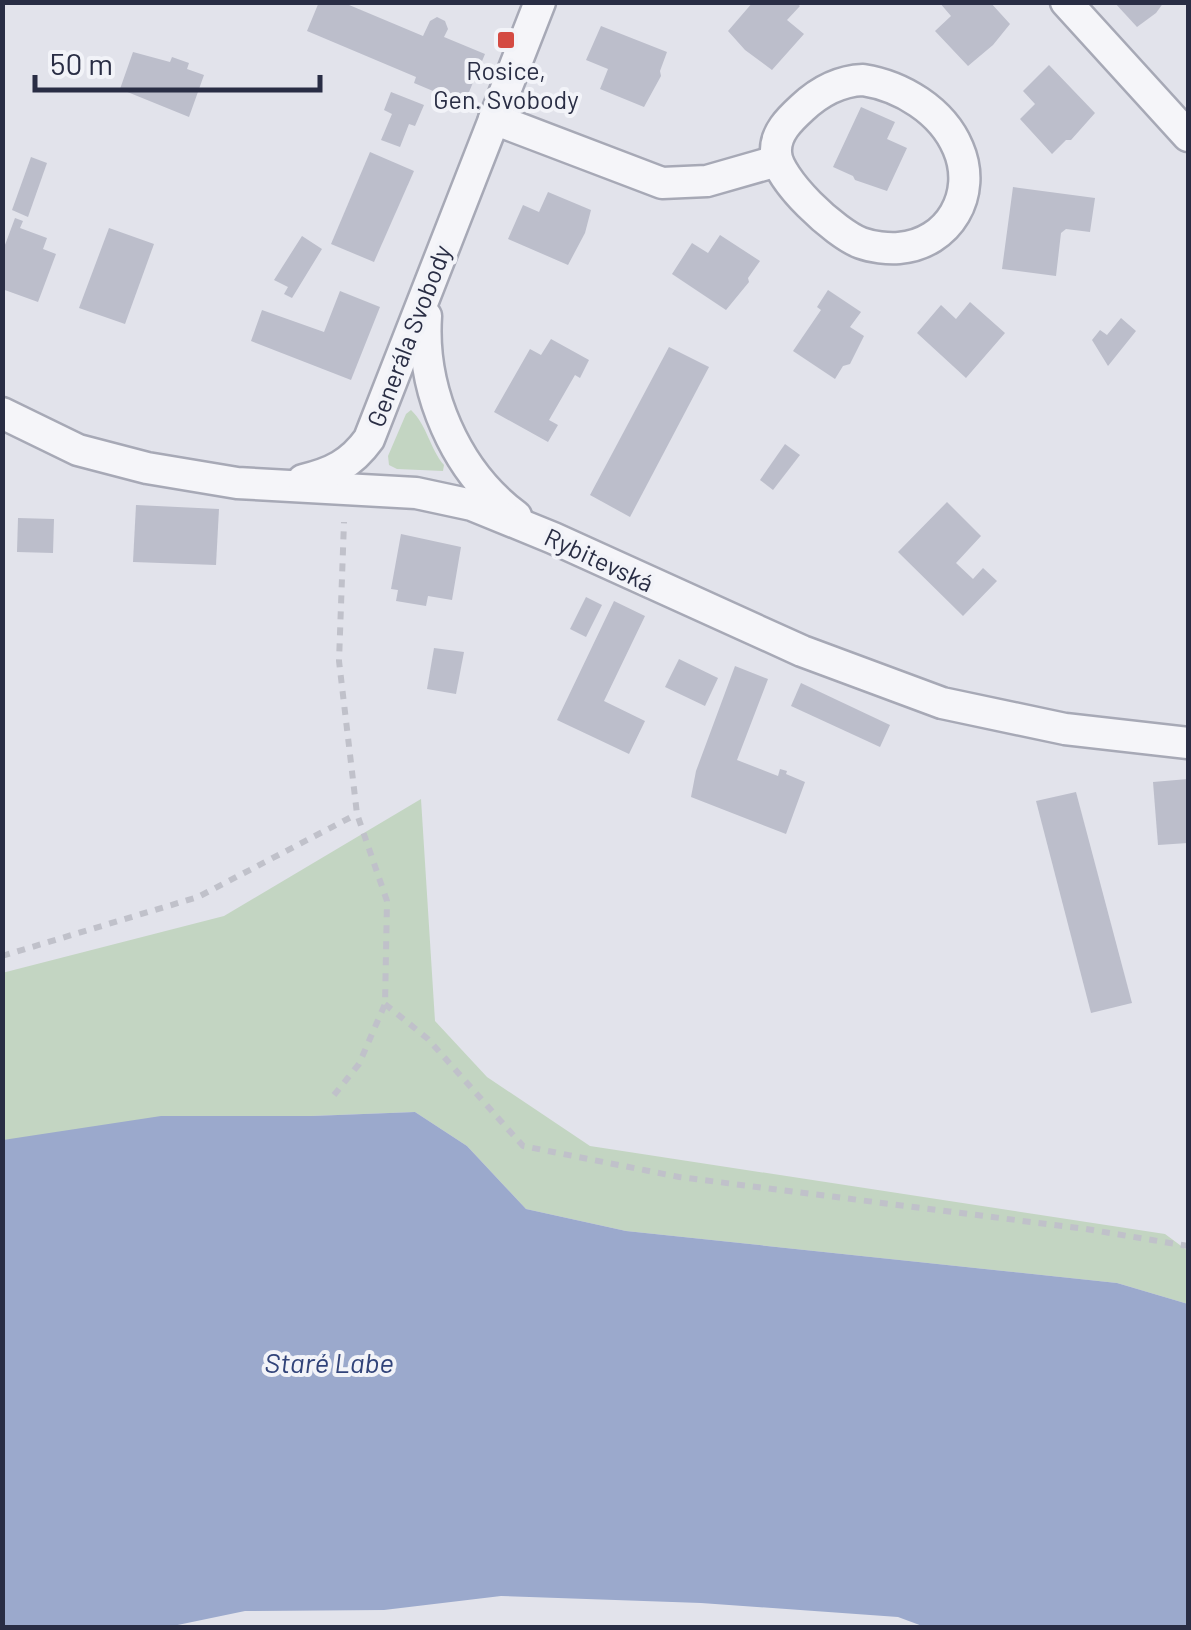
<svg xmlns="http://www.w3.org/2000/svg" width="1191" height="1630" font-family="Barlow,sans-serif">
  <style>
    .green { fill: #c3d5c2 }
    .water { fill: #9ba9cc }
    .building { fill: #bcbecb }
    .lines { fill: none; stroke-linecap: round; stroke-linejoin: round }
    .minor-casing { stroke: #a7a9b6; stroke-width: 35 }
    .path { stroke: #c0c1ca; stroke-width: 6; stroke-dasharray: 8 8; stroke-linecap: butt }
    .minor { stroke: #f5f5f9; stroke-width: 30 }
    .poi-dot { fill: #d44a42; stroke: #f2f3f8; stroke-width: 4 }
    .labels { text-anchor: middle; stroke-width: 8; stroke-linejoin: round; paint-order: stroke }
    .poi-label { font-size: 25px; fill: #292d44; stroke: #f2f3f8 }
    .street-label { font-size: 25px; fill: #292d44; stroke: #f2f3f8 }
    .water-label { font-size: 28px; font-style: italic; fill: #314379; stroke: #f2f3f8 }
  </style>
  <rect width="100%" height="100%" fill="#e2e3eb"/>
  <g class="green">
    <path d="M411,410C427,425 430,449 444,465L443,471L397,469L389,465L388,456L406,414Z"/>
    <path d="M421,799L435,1021L487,1077L590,1146L1165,1234L1188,1251V1304L1117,1283L626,1231L526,1209L467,1146L415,1112L312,1116L3,1140L2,973L224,916Z"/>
  </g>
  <path class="water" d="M415,1112L467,1146L526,1209L626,1231L1117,1283L1188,1304V1627H925L898,1617L701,1603L501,1596L384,1610L245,1611L168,1627H3V1140L161,1116H312Z"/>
  <g class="building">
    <path d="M319,2H342L423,36L430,21L437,17L445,21L448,29L444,37L485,54L464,104L414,83L416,77L307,31Z"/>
    <path d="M753,2H795L800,6L787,20L804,34L772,70L745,50L728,31Z"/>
    <path d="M939,2H990L1010,24L993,45L968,66L935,31L951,16Z"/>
    <path d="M1114,2H1164L1156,13L1137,27Z"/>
    <path d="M601,26L667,52L660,71L661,76L644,107L600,89L608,69L586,60Z"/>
    <path d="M133,52L170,62L172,57L189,63L187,69L204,75L189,117L120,89Z"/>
    <path d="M1049,65L1095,113L1071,140H1066L1052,154L1020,119L1035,104L1023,91Z"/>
    <path d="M391,92L424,105L415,126L409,124L400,147L381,140L392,114L384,110Z"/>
    <path d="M861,107L895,122L887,139L907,148L887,191L855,180L853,176L833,167Z"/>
    <path d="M370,152L414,171L374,262L331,244Z"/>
    <path d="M31,157L47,163L28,217L12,210Z"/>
    <path d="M1013,187L1095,198L1090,232L1066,229L1061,233L1056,276L1002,269Z"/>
    <path d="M548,192L591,210L585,233L568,265L508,239L523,205L539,212Z"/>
    <path d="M15,218L23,221L20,228L47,238L43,249L56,254L38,302L2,289V253Z"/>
    <path d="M109,228L154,244L125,324L79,308Z"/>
    <path d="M720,235L760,261L748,278L749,282L726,310L672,274L692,243L708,253Z"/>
    <path d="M302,236L322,249L292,298L284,294L288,287L274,280Z"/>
    <path d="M828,290L861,312L850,327L864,336L850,364L843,366L835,379L793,351L821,310L817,307Z"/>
    <path d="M340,291L380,307L351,380L251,341L262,310L324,332Z"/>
    <path d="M970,302L1005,333L966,378L917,333L941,305L956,319Z"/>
    <path d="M1121,318L1136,331L1108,366L1092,340L1100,330L1107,335Z"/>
    <path d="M551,339L589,360L580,378L575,375L549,420L558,425L548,442L494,412L530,349L541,355Z"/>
    <path d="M669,347L709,367L630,517L590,495Z"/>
    <path d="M785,444L800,455L773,490L760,480Z"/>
    <path d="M947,502L981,536L956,563L973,579L983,568L997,581L963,616L898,552Z"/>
    <path d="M136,505L219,509L216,565L133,562Z"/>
    <path d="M18,518L54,519L53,553L17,552Z"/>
    <path d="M401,534L461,547L452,600L428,596L426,606L396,601L398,590L391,589Z"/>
    <path d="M586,597L602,605L586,637L570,629Z"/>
    <path d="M614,601L645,616L604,701L645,721L629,754L557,720Z"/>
    <path d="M434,648L464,652L456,694L427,689Z"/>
    <path d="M679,659L718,678L705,706L665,687Z"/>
    <path d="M735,666L768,679L737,760L778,776L780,769L787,771L786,774L805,782L786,834L691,797L696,771Z"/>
    <path d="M801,683L890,725L880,747L791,706Z"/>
    <path d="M1188,779V843L1158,845L1153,782Z"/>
    <path d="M1076,792L1132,1003L1091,1013L1036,801Z"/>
  </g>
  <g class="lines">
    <g class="minor-casing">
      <g id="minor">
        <path d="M1066,2L1188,136"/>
        <path d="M863,80C901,86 942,110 958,148C978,194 949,244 899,248C888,249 872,247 861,243C836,234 776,179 776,152C775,133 790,119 802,108C820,91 839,81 863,80Z"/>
        <path d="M494,119L662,183L707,181L777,161"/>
        <path d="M426,316C421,390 455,471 516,516"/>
        <path d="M2,413L78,450L147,468L237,483L416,493L472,505L553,538L802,651L942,703L1065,729L1188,743"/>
        <path d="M303,480C332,473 351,464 369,439L540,2"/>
      </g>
    </g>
    <g class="path">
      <path d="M2,956L198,897L357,814"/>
      <path d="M385,1004L428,1039L523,1146L679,1177L1086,1229L1188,1246"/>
      <path d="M334,1095L359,1064L385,1004L387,901L357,814L339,661L344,522"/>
    </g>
    <use href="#minor" class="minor"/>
  </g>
  <rect class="poi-dot" x="496" y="30" width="20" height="20" rx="5"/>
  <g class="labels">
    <g class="poi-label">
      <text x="506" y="80">Rosice,<tspan x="506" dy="29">Gen. Svobody</tspan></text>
    </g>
    <g class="street-label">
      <text transform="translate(409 336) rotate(-69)" y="9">Generála Svobody</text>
      <text transform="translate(599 560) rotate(25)" y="9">Rybitevská</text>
    </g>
    <g class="water-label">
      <text x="329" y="1373">Staré Labe</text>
    </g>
  </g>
  <rect width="1191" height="1630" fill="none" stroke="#292d44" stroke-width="10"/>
  <path d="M35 75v15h285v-15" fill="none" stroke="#292d44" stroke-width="5"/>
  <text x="50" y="75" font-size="30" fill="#292d44" stroke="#f2f3f8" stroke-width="8" paint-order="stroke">50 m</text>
</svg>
